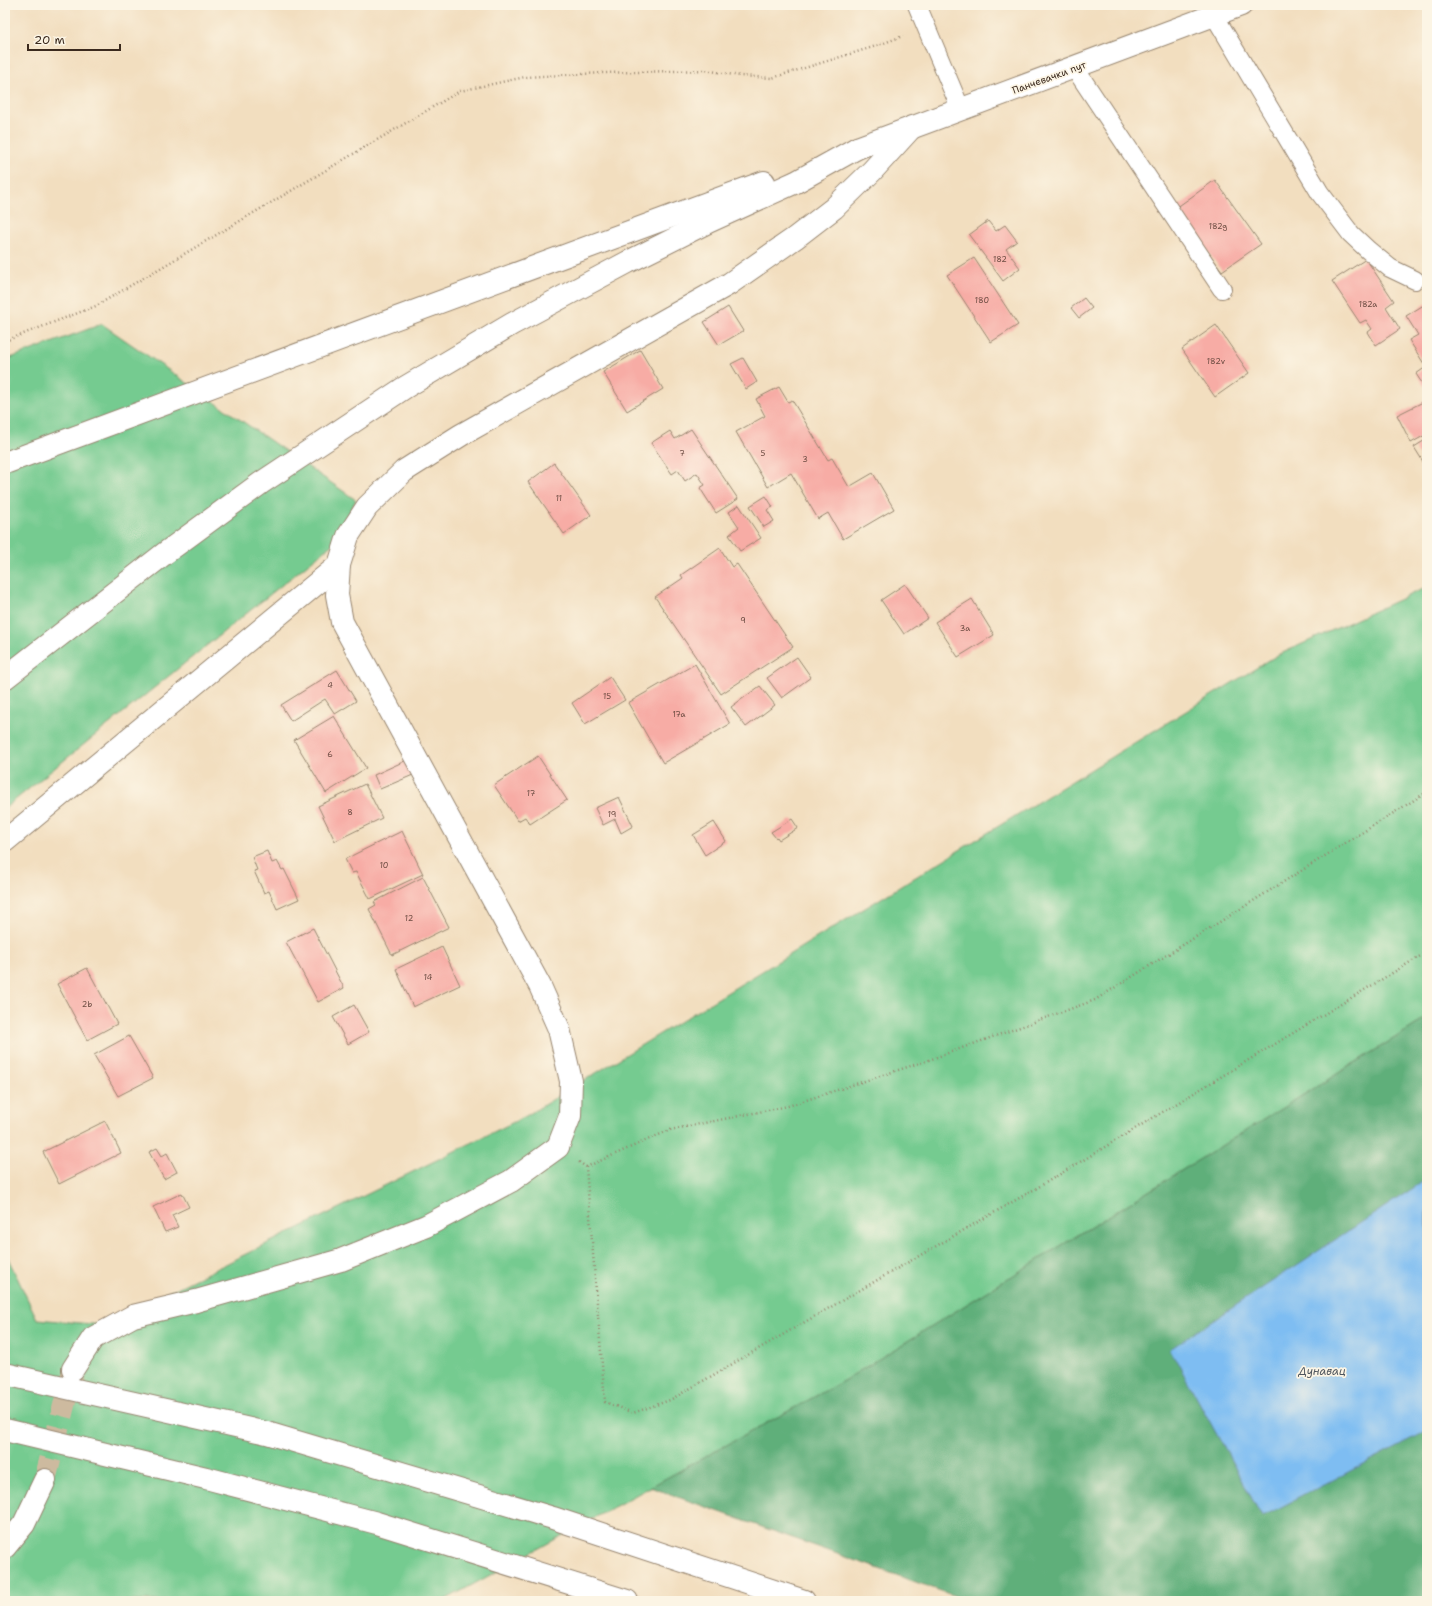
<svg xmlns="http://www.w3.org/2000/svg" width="1432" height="1606" font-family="'Shantell Sans',sans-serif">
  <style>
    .green { fill: #74cb90; stroke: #587a57 }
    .forest { fill: #5faf7a; stroke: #4d6c4c }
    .water { fill: #7ebdf2; stroke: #5c7488 }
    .building { fill: #f7aca5 }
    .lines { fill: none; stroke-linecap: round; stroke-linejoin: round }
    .street-tunnel { stroke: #cdba9f; stroke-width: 22; stroke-dasharray: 22 11; stroke-linecap: butt }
    .lane-casing { stroke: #96846e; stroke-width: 20 }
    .street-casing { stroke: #96846e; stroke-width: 24 }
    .secondary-casing { stroke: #96846e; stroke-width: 24 }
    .highway-casing { stroke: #96846e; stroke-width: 24 }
    .path { stroke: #96846e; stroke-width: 2.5; stroke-dasharray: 1 3; stroke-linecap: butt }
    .lane { stroke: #fff; stroke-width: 18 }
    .street { stroke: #fff; stroke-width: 22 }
    .secondary { stroke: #fff; stroke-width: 22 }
    .highway { stroke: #fff; stroke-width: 22 }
    .labels { text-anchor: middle; stroke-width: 3.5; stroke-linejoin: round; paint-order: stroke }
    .number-label { font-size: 8px; fill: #6a4a40 }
    .street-label { font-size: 10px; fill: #3b2a1e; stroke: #fcf5e5 }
    .water-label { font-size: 11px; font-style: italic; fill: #4f565e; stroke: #fcf5e5 }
  </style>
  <rect width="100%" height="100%" fill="#fcf5e5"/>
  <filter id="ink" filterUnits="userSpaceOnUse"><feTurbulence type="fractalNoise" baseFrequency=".025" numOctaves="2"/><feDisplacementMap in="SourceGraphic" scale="8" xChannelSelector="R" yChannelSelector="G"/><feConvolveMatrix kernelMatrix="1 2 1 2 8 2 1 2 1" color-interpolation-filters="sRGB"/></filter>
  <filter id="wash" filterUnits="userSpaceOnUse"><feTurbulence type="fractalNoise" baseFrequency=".012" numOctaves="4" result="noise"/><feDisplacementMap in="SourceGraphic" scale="16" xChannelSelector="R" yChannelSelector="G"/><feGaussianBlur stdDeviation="0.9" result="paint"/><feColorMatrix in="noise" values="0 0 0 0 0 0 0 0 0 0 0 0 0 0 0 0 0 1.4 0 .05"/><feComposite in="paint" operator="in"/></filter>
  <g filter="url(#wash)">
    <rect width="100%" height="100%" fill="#f2debf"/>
    <g class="green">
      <path d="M102,324L356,500L334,543L5,808V360Z"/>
      <path d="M1427,587V1018L845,1380L443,1601H5V1252L37,1319L102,1325L526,1116L1276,656Z"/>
    </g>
    <path class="forest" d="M1427,1018V1601H969L650,1487L845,1380Z"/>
    <path class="water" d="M1427,1179V1431L1262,1517L1170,1349Z"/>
    <g id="blocks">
      <g class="building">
        <path d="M1215,180L1261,244L1222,271L1176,208Z"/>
        <path d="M988,221L996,231L1005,225L1017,241L1006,249L1020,268L1003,281L969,235Z"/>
        <path d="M974,258L1018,325L991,342L947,275Z"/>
        <path d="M1366,259L1394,301L1386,307L1400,329L1376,345L1368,332L1372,329L1366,320L1360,323L1332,281Z"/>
        <path d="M1084,298L1092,308L1079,318L1071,308Z"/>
        <path d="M1427,303V384L1424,386L1416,374L1426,367L1409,340L1418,335L1406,316Z"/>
        <path d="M728,307L743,331L719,345L704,322Z"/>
        <path d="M1216,325L1249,373L1215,397L1182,349Z"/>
        <path d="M640,350L663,389L627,411L603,372Z"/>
        <path d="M743,358L757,382L746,389L731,364Z"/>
        <path d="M779,387L788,402L792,400L828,460L832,458L849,487L873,473L894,509L843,539L828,513L818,519L791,473L768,487L736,432L765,416L756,399Z"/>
        <path d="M1427,400V434L1411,443L1397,415Z"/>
        <path d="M691,429L738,499L716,513L700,488L705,485L697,473L685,481L678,470L672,474L651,443L670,431L675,439Z"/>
        <path d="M1427,439V468L1414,447Z"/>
        <path d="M554,463L591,515L564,534L528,482Z"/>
        <path d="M766,496L773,507L767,510L774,521L764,527L750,506Z"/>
        <path d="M739,505L761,538L740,551L729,535L739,527L729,512Z"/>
        <path d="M720,548L732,567L737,564L793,647L721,694L655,597L683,578L681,575Z"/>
        <path d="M905,584L928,618L904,634L881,600Z"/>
        <path d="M972,599L994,635L958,657L935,622Z"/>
        <path d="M797,657L811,677L782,698L767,678Z"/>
        <path d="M695,664L730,724L663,763L628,703Z"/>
        <path d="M337,670L356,701L335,714L325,699L291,721L281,705Z"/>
        <path d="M610,677L625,700L585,724L572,703Z"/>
        <path d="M760,686L775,705L746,727L731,707Z"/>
        <path d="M334,716L366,768L326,793L294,740Z"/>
        <path d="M538,756L567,800L530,824L525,817L518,821L494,785Z"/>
        <path d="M407,760L413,775L380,789L374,775Z"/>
        <path d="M365,784L382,818L335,841L318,806Z"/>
        <path d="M619,797L633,826L621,833L615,819L603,825L595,808Z"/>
        <path d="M792,819L798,828L779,840L777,837L776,838L771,832Z"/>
        <path d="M714,822L726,841L705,855L693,835Z"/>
        <path d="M402,831L423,874L370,899L356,872L352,873L345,859Z"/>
        <path d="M267,851L272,863L277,861L282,870L284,869L299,899L277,909L269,891L264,893L254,871L257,870L252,857Z"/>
        <path d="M423,877L449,927L392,955L369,909L376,905L374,902Z"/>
        <path d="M313,928L344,988L318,1002L286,942Z"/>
        <path d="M442,947L460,985L413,1007L396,969Z"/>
        <path d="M87,968L117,1024L87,1040L57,984Z"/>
        <path d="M354,1005L369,1032L348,1044L333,1017Z"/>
        <path d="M129,1036L153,1078L118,1096L94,1055Z"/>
        <path d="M105,1121L121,1153L59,1184L43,1152Z"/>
        <path d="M157,1148L162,1156L167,1153L177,1172L164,1179L149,1152Z"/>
        <path d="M182,1193L189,1207L172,1215L178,1227L165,1232L153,1207Z"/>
      </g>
    </g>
  </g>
  <g filter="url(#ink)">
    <use href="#blocks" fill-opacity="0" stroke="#96846e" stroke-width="1"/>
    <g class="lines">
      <path class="street-tunnel" d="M45,1480L73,1370"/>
      <g class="lane-casing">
        <g id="lane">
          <path d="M917,5L961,110"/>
          <path d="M1214,15L1320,193L1351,234L1368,250L1390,268L1415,280"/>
          <path d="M1074,67L1222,289"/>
        </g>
      </g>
      <g class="street-casing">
        <g id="street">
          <path d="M5,841L339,565"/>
          <path d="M73,1369L93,1338L133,1316L196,1301L341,1260L426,1226L511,1181L558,1147L570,1116L571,1081L559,1029L540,986L342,622L337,595L339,565L348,536L367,507L404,471L461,435L729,284L795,238L834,208L872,171L912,127"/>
          <path d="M5,1547L24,1524L45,1480"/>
        </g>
      </g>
      <g class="secondary-casing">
        <path id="secondary" d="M857,148L1241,5"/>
      </g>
      <g class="highway-casing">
        <g id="highway">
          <path d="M5,463L764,182"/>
          <path d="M5,678L164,554L261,483L404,388L512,324L628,262L710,221L796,182L857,148"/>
          <path d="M5,1374L267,1433L553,1518L804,1601"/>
          <path d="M5,1430L206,1478L377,1523L627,1601"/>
        </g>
      </g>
      <g class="path">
        <path d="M5,341L96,306L460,91L525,77L603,73L705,70L740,76L772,78L873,47L903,36"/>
        <path d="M579,1162L586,1167L605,1402L633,1413L670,1400L1047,1182L1427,952"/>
        <path d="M586,1167L670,1130L788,1106L926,1061L1095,1000L1427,792"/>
      </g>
      <use href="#lane" class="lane"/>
      <use href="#street" class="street"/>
      <use href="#secondary" class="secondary"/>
      <use href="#highway" class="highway"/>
    </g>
  </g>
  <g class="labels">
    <g class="number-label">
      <text x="1218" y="229">182g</text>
      <text x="1000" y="262">182</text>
      <text x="982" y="303">180</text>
      <text x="1368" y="307">182a</text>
      <text x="1216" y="364">182v</text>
      <text x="682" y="456">7</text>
      <text x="763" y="456">5</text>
      <text x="805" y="462">3</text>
      <text x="559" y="501">11</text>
      <text x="743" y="623">9</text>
      <text x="965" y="631">3a</text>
      <text x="330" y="688">4</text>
      <text x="607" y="699">15</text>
      <text x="679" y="717">17a</text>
      <text x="330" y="757">6</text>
      <text x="531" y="796">17</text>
      <text x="350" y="815">8</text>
      <text x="612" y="817">19</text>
      <text x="384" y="868">10</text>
      <text x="409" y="921">12</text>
      <text x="428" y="980">14</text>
      <text x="87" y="1007">2b</text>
    </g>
    <g class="street-label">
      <text transform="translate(1049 77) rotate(-20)" y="4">Панчевачки пут</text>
    </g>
    <g class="water-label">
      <text x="1322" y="1375">Дунавац</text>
    </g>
  </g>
  <rect width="1432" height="1606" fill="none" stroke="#fcf5e5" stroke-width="20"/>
  <path d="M28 44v6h92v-6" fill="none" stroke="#3b2a1e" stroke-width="2"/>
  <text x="34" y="44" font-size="12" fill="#3b2a1e" stroke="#fcf5e5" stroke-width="3" paint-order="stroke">20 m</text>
</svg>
